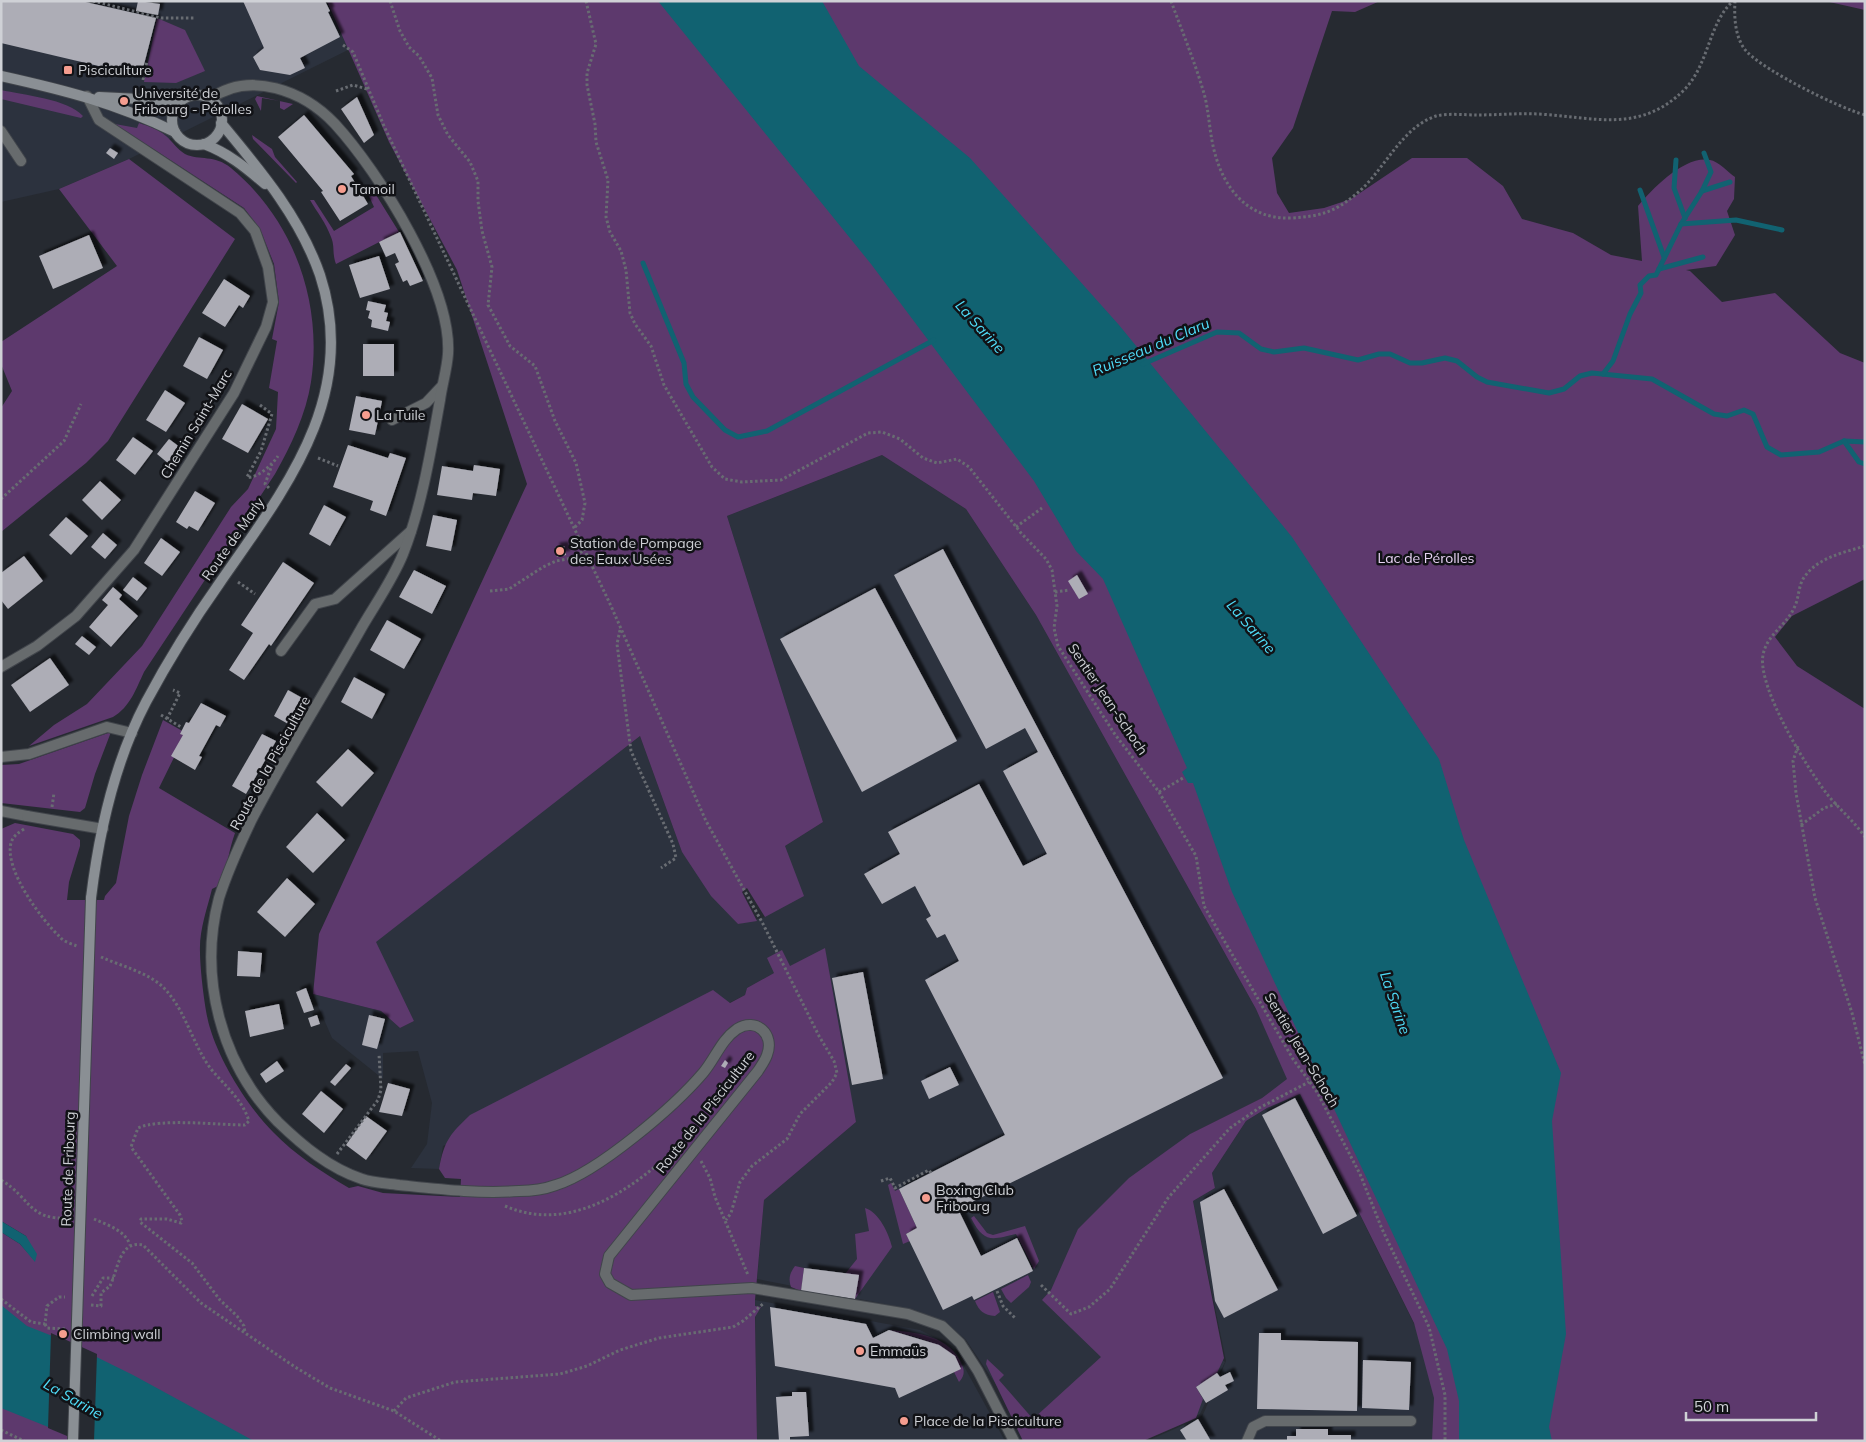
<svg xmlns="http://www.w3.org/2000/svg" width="1866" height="1442" font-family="Mulish,sans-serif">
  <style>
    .built { fill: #2c323e }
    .green { fill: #5d396d }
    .water { fill: #116271 }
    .pier { fill: #262a31 }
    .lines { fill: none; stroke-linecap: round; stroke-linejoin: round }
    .stream { stroke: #116271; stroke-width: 5 }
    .building { fill: #adadb6; filter: url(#shadow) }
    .service-casing { stroke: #41454b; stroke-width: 12 }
    .minor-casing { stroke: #41454b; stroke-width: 12 }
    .secondary-casing { stroke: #41454b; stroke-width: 12 }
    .path { stroke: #686c72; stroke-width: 3; stroke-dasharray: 2.5 2.5; stroke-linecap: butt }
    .service { stroke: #676b6d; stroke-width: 10 }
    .minor { stroke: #676b6d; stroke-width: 10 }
    .secondary { stroke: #8a8f94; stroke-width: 10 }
    .secondary-bridge-casing { stroke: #41454b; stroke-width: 12; stroke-linecap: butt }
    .path-bridge { stroke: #686c72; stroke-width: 3; stroke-dasharray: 2.5 2.5; stroke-linecap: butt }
    .secondary-bridge { stroke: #8a8f94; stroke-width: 10 }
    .poi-dot { fill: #f59d8f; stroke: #111216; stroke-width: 2 }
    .labels { text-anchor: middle; stroke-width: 5; stroke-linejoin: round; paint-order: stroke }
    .poi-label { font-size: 14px; fill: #cfd1d6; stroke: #111216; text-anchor: start }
    .street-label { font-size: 14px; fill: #cfd1d6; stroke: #111216 }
    .park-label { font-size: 14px; fill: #e8d3f4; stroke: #111216 }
    .water-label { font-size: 15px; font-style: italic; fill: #4fdcf8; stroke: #111216 }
  </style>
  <defs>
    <filter id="shadow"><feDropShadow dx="4.5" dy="-4.5" stdDeviation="1" flood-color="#0009"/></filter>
  </defs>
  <rect width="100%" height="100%" fill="#262a31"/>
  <g class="built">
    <path d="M1,1H347L364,42L129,159L59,189L1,202Z"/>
    <path d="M882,455L966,509L1036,615L1256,1009L1288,1079L1262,1098L1190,1134L1078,1229L1225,1362L1200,1414L1139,1441H1034L966,1340L944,1321L915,1310L757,1279L764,1200L856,1122L782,951L774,973L747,988L745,995L443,1146L439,1169L411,1168L427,1144L432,1103L418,1051L383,1053V1079L332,1038L313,994L381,1011L400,1028L414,1021L375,942L640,736L682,852L738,924L765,917L785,846L823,822L727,516Z"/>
    <path d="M1300,1094L1424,1344L1435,1375L1440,1441H1147L1202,1417L1226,1361L1193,1201L1215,1188L1212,1173L1246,1121L1267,1108Z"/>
    <path d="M755,1300L920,1330L954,1348L1005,1441H757Z"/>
  </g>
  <g class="green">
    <path d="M327,1H1380L1355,12L1332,11L1293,128L1272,158L1277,193L1289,213L1324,208L1351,199L1412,158H1467L1503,186L1522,219L1573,233L1611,255L1642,261L1638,206C1653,188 1685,155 1710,160C1718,161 1728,172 1735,177L1734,199L1727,211L1735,235L1716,266L1686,270L1690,271L1722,302L1775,293L1840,353L1865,363V579L1792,616L1775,637L1797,666L1865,709V1441H1432L1434,1398L1414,1323L1300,1094L1267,1108L1246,1121L1212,1173L1215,1188L1193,1201L1224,1358L1217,1373L1196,1387L1203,1399L1196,1418L1143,1441H1023L986,1364L987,1359L1004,1375L999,1380L1033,1419L1101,1357L1042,1300L1051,1290L1078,1229L1129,1178L1190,1134L1262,1098L1287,1079L1256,1009L1036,615L966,509L882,455L727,516L823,822L785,846L804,896L765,917L747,888L742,892L757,921L738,924L711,896L682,852L640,736L376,942L414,1021L400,1028L381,1011L313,994L319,934L527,484L457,270L389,142Z"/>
    <path d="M1825,1H1865V10Z"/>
    <path d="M157,18L185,30L205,71L176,83L144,82Z"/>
    <path d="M1,90C23,95 68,99 83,116L81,118L1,99Z"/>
    <path d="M257,96L293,104L284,110L280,108V101L262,98L261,111L255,99Z"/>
    <path d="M139,123C148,126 158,129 166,136C173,142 177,149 185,154C200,161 214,154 231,168C294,220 323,303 311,382C306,414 291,446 275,474L144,672C136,689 130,707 113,717L29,746L54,725L87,704L142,646L231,507L248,489L276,429L278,392L269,388L277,341L272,339L279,302L274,264L260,229L244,208L115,124L137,128Z"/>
    <path d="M252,135L272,149L275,157L297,182L296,183L253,139Z"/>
    <path d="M129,159L235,239L108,441L86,463L1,532V408L12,391L1,364V342L117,266L59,189Z"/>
    <path d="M373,190L399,232L336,264C332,254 335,246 331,237C326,223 317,212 310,200H314L334,231L374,207L368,194Z"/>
    <path d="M163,720L186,733L159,788L235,833C229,850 227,866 222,884L212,889C207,909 199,931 200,952C200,969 205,1013 210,1028C220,1062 248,1107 273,1132C295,1155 322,1172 349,1188L358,1186L383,1193L460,1197L461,1179L445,1178L439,1169C444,1141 450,1134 470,1115L713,990L730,1003L745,995L747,988L774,973L767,958L782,950L790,966L825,948L856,1122L764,1200L755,1300V1306L761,1307L755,1317L757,1441H1V1232L20,1244L35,1261L26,1236L1,1221V829L15,823L73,834L80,840V846L69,882L67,900H104L105,896L116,883L129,816L142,775Z"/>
    <path d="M111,732L95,774L85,808L80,812L1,803V765L19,764Z"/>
    <path d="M891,1183L895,1191L899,1189L917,1228L906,1234L910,1241L903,1244L888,1185Z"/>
    <path d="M865,1208C879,1212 889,1234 892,1247L855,1299L858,1276L845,1274L857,1259L855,1234L869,1231Z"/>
    <path d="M974,1216L987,1233L993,1235L1025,1226L1039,1261L1034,1269L1016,1234C991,1240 984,1243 971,1218Z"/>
    <path d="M795,1266L804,1268L801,1291L791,1287C788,1278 790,1273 795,1266Z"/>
    <path d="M1028,1275L1031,1282L1029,1287L1011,1303L1006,1298L1001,1289Z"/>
    <path d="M993,1292L1000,1312L995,1316C984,1315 979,1311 975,1301Z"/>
    <path d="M889,1330C916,1332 951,1336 962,1365C965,1371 964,1377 959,1382L954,1372L960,1369C948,1341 916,1338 889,1330Z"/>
  </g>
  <g class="water">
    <path d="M658,1H822L859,66L970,158L1119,325L1292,537L1439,759L1464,840L1561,1073L1552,1121L1566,1334L1549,1427L1552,1441H1459V1401L1447,1349L1232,892L1193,783H1188L1182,772L1187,768L1103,579L1076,551L1034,481L871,264Z"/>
    <path d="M1,1221L26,1236L37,1254L35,1262L20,1244L1,1232Z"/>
    <path d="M1,1305L27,1326L60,1339L133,1375L254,1441H83L1,1408Z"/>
  </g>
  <path class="pier" d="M51,1333L97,1354L94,1441H79L48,1428Z"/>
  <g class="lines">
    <g class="stream">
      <path d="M1676,160L1674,188L1685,218"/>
      <path d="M1640,190L1664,257"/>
      <path d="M1702,191L1730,182"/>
      <path d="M1681,224L1702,191L1711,172L1704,153"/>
      <path d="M643,263L684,363L686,384L693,397L725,430L738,437L767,431L934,340"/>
      <path d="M1659,269L1703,257"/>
      <path d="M1143,364L1217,332L1239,333L1261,349L1274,352L1304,348L1358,360L1379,354H1390L1410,363H1422L1445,358L1457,361L1477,377L1487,382L1549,393L1564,389L1580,376L1592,373L1652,379L1714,414L1727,416L1744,410L1753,414L1767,447L1781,455L1819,452L1844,441L1865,442"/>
      <path d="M1603,374L1613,361L1630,314L1641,293L1640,285L1649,276L1656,275L1681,224L1736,220L1782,230"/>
      <path d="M1844,441L1859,462L1865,464"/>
    </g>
  </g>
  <g class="building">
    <path d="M1,1H81L156,18L141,76L1,43Z"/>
    <path d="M138,1L160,4L158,15L136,11Z"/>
    <path d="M243,1H325L330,11L328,12L340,37L300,58L305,68L290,75L260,70L253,57L264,48Z"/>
    <path d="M357,97L374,135L364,143L341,109Z"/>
    <path d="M304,115L354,174L351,176L368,204L340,221L321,192L323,191L278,137Z"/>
    <path d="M110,148L118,153L114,159L106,153Z"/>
    <path d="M400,232L423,281L410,286L407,280L403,282L395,264L399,262L395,253L386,257L379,242Z"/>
    <path d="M89,235L103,268L53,289L39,256Z"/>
    <path d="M379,256L390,289L360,298L349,265Z"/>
    <path d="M224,279L250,296L243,308L239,305L225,327L202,313Z"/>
    <path d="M368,301L386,305L384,312L388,313L386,321L390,322L388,331L371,327L372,320L368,318L370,311L366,310Z"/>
    <path d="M199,337L223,350L207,379L183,366Z"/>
    <rect x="363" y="344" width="31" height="32"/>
    <path d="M165,390L185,403L166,432L146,420Z"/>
    <path d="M356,396L382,401L375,435L349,430Z"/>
    <path d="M242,404L268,419L248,453L222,439Z"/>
    <path d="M133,437L153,451L135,475L116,460Z"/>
    <path d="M169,439L181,448L169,464L157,454Z"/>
    <path d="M348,445L388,458L390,453L406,458L386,516L370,510L373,501L333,487Z"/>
    <path d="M474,465L500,469L496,496L473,493L472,500L437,495L442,466L473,471Z"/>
    <path d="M100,481L121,500L102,520L82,500Z"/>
    <path d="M195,491L215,503L198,531L189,526L187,529L176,522Z"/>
    <path d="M324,505L346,517L330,546L309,534Z"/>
    <path d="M433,515L457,520L451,551L426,546Z"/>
    <path d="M66,517L88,536L71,555L49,535Z"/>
    <path d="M103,533L117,545L105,559L91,547Z"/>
    <path d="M161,538L180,552L162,576L144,563Z"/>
    <path d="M564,546L566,555L557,557L555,547Z"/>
    <path d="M943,549L1223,1078L958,1209L981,1256L1017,1238L1033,1271L974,1300L972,1296L943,1310L906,1234L917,1228L899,1189L1005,1135L925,980L959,961L945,934L937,938L926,919L931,916L915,886L882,904L864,874L900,854L888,832L979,784L1023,866L1047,854L1003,771L1038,752L1025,728L986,749L894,575Z"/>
    <path d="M24,556L43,581L8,609L1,600V573Z"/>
    <path d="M283,562L314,583L271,646L269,644L244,680L229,670L253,633L241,625Z"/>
    <path d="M414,570L446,586L432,614L399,597Z"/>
    <path d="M1077,575L1088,594L1079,599L1068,581Z"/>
    <path d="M133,577L147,588L137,601L123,590Z"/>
    <path d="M113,587L122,595L119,599L138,616L111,647L89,627L108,605L102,600Z"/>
    <path d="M875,588L957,741L862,792L780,639Z"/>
    <path d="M387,620L421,639L404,669L370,650Z"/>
    <path d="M82,636L96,647L89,655L75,644Z"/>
    <path d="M50,658L69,685L30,712L11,685Z"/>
    <path d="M354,677L385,694L372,719L341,702Z"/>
    <path d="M288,690L304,699L290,725L274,716Z"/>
    <path d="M201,703L226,716L220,727L216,725L199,756L202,757L195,770L171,756L183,735L180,734L186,722L189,723Z"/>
    <path d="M262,734L276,741L246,794L232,786Z"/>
    <path d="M348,749L374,773L342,807L316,782Z"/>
    <path d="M317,813L345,840L313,873L286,847Z"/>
    <path d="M287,878L315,904L285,937L257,912Z"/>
    <path d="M238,951L262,953L260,977L237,976Z"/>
    <path d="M863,972L883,1079L852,1085L832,978Z"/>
    <path d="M306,988L314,1010L304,1013L296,992Z"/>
    <path d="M279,1004L284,1029L250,1037L245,1011Z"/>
    <path d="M317,1015L320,1024L311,1027L308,1018Z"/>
    <path d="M369,1015L385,1019L377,1049L362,1045Z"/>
    <path d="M725,1060L728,1063L725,1068L721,1066Z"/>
    <path d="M277,1061L284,1071L266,1083L260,1074Z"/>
    <path d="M346,1064L351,1068L335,1086L330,1082Z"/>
    <path d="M950,1067L959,1085L929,1099L921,1081Z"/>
    <path d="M388,1083L410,1089L402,1116L379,1112Z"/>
    <path d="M321,1091L343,1109L324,1133L302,1114Z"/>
    <path d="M1295,1098L1357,1216L1323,1234L1262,1115Z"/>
    <path d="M366,1116L387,1131L366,1160L346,1145Z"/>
    <path d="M1224,1189L1278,1290L1224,1318L1215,1301L1200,1202Z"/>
    <path d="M804,1268L859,1275L855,1299L801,1291Z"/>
    <path d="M770,1307L866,1324L873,1338L889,1330L939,1345L955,1356L961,1369L899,1398L895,1388L775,1366Z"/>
    <path d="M1259,1333H1281V1340L1358,1342L1357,1411L1257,1409Z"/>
    <path d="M1363,1360L1411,1362L1409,1410L1362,1408Z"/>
    <path d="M1230,1372L1234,1381L1225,1385L1228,1390L1206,1403L1196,1387L1217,1373L1220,1377Z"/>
    <path d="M792,1392H806L809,1436L790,1437V1441H779L776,1397L792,1396Z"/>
    <path d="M1198,1419L1211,1441H1187L1180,1430Z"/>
    <path d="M1296,1429H1328V1435H1351V1441H1287V1436H1296Z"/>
  </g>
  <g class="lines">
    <g class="service-casing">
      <g id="service">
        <path d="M1,131L21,161"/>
        <path d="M392,420L426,403L442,386"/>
        <path d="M281,651L315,604L335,599L411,531"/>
        <path d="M1,811L27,816"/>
      </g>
    </g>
    <g class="minor-casing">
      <g id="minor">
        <path d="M210,99C250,70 304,91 335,124C379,172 452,288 448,354C447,369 442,385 440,400C431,450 422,506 403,554C393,579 376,603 362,627C326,691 285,755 251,821C241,842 226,876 219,898C198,977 221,1064 278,1122C303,1146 329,1168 362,1179C373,1183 387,1183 399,1185C438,1189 479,1194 519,1191C531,1191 545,1189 556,1185C598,1172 674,1107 703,1073C715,1059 721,1040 737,1029C756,1017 775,1034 767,1055C765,1061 761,1066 758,1071L609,1256L605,1274L610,1283L631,1295L752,1288L908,1314L942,1326L960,1343L978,1371L1014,1441"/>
        <path d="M1,667L37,646L76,616L134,550L234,393L266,327L273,302L268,267L255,231L240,213L99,120L87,96"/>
        <path d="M1,757L29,754L107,727L132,733"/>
        <path d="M27,816L103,829"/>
        <path d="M1247,1441L1253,1427L1265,1421H1411"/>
      </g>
    </g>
    <g class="secondary-casing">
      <g id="secondary">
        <path d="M1,76C64,90 116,103 175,132"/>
        <circle cx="197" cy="120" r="25"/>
        <path d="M99,97L181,101"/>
        <path d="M204,144C228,153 245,167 265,184"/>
        <path d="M91,898C99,832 115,761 146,702C168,661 192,622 219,584C284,490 360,397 320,275C300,217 260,170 221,123"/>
      </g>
    </g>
    <g class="path">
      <path d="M93,1L161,18H195"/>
      <path d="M390,1L400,31L409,47L419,56L432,78L438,115L448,135L470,162L478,181V201L482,231L492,267L488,305L510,346L535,366L555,421L576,463L585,503L582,520L574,528"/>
      <path d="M586,1L596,44L587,73V85L595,124L596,142L608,180L606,217L610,232L621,251L626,270L630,313L635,324L651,346L664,385L712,467L725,479L742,482L781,480L868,433L882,432L900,439L923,458L937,463L957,459L969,467L1021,533L1046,559L1052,570L1057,606L1054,628L1058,646L1114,733L1159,792L1196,856L1204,906L1293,1059L1317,1092L1360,1174L1382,1229L1429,1327L1445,1395V1441"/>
      <path d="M1171,1C1182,31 1194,60 1203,90C1209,109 1209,130 1214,150C1224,190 1249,220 1292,218C1320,216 1333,213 1355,195C1384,172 1400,128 1436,116C1448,113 1465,115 1477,115C1497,115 1518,113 1538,114C1593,117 1640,134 1684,90C1709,65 1708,24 1733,1"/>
      <path d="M1735,1C1734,18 1735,39 1747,52C1767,72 1837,107 1865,115"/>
      <path d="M343,45L353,52L384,126L611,606L706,821L763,924L819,1036L834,1061L837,1073L832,1082L800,1114L787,1139L752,1166L740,1182L731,1213L726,1220"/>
      <path d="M143,80L147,61"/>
      <path d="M336,91L353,85L367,89"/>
      <path d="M260,405L272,414L261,451L247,477C257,479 273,464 278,456"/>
      <path d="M318,458L338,466"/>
      <path d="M269,488L265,484L272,465"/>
      <path d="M1,499L64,441L81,404"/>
      <path d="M1016,527L1042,508"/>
      <path d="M1865,546C1842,553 1816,558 1803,579C1798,588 1799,599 1794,608C1786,626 1767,634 1763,655C1757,687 1807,768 1827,794C1839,809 1854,821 1865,837"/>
      <path d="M238,582L255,594"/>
      <path d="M490,591L509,589L543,567L556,561L573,558L584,550"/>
      <path d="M1055,592L1070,590"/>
      <path d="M620,630L617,644L631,751L673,844L676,858L661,868"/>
      <path d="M161,715L181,727"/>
      <path d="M167,719L180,693L173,690"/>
      <path d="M1798,746L1793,761L1796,793L1815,898L1852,1013L1865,1065"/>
      <path d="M1159,792L1183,778"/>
      <path d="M52,807L54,793"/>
      <path d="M1801,825L1824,808L1837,804"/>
      <path d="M24,829C18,833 13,836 11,843C4,870 42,920 60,937C64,942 72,944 77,946"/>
      <path d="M101,957C121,966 147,972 163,987C186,1010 192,1044 211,1069C225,1086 242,1099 249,1121L245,1125C219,1125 160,1118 138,1128L131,1147L180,1215L182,1221L181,1223L167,1219H141L140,1222L192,1263L220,1300L237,1316L244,1326L245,1333"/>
      <path d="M337,1154L378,1100L381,1090L379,1054"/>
      <path d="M701,1161L710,1178L715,1197L748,1275"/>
      <path d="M1,1180C31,1198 28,1220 68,1218"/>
      <path d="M881,1181L890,1178L895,1188L929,1170L931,1173"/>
      <path d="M505,1206C570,1234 632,1190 677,1147L681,1146"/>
      <path d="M94,1219C107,1225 125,1230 130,1245"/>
      <path d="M1041,1285L1071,1314L1089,1307L1110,1289L1168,1198L1230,1128L1259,1108L1309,1082"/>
      <path d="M110,1286C118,1270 119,1240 143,1245L201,1303L295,1367L330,1388L394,1411L441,1441"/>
      <path d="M997,1291L1003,1306L1015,1318"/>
      <path d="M92,1296L103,1278H114"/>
      <path d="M1,1299L31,1322L45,1324L47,1306L59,1297H65"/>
      <path d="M45,1324L47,1328L65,1329"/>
      <path d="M394,1411L406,1398L455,1382L560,1374L587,1366L620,1350L659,1338L733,1327L743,1321L764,1303"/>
      <path d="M1,1430L24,1441"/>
    </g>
    <use href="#service" class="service"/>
    <use href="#minor" class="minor"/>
    <use href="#secondary" class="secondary"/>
    <g class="secondary-bridge-casing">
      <path id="secondary-bridge" d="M73,1441L91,898"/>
    </g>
    <path class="path-bridge" d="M91,1305L101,1306V1293L110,1286"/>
    <use href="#secondary-bridge" class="secondary-bridge"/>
  </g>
  <g class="poi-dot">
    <rect x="63" y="65" width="10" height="10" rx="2.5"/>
    <circle cx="124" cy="101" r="5"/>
    <circle cx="342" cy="189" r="5"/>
    <circle cx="366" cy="415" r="5"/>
    <circle cx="560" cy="551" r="5"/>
    <circle cx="926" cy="1198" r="5"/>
    <circle cx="63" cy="1334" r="5"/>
    <circle cx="860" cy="1351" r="5"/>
    <circle cx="904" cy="1421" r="5"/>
  </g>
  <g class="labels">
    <g class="poi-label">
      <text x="78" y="75">Pisciculture</text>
      <text x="134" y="98">Université de<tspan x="134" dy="16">Fribourg - Pérolles</tspan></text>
      <text x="352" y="194">Tamoil</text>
      <text x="376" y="420">La Tuile</text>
      <text x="570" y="548">Station de Pompage<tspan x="570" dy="16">des Eaux Usées</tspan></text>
      <text x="936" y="1195">Boxing Club<tspan x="936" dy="16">Fribourg</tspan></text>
      <text x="73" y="1339">Climbing wall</text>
      <text x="870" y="1356">Emmaüs</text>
      <text x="914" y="1426">Place de la Pisciculture</text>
    </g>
    <g class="street-label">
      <text transform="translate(196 424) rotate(-59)" y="5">Chemin Saint-Marc</text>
      <text transform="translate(233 539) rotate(-55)" y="5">Route de Marly</text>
      <text transform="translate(1108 699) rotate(56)" y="5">Sentier Jean-Schoch</text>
      <text transform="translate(270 763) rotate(-61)" y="5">Route de la Pisciculture</text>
      <text transform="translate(1302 1050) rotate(59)" y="5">Sentier Jean-Schoch</text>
      <text transform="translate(705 1112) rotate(-52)" y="5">Route de la Pisciculture</text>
      <text transform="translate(68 1169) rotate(-88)" y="5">Route de Fribourg</text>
    </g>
    <g class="park-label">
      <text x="1426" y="563">Lac de Pérolles</text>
    </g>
    <g class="water-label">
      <text transform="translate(980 327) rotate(48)" y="5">La Sarine</text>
      <text transform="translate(1151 347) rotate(-23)" y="5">Ruisseau du Claru</text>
      <text transform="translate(1251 627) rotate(49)" y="5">La Sarine</text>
      <text transform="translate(1395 1003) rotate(71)" y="5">La Sarine</text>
      <text transform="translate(73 1399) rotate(30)" y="5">La Sarine</text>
    </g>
  </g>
  <rect width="1866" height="1442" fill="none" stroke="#cfd1d6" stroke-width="5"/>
  <path d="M1686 1412v8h130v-8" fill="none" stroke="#cfd1d6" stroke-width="2.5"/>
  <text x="1694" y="1412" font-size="15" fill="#cfd1d6" stroke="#111216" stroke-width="4" paint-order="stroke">50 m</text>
</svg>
